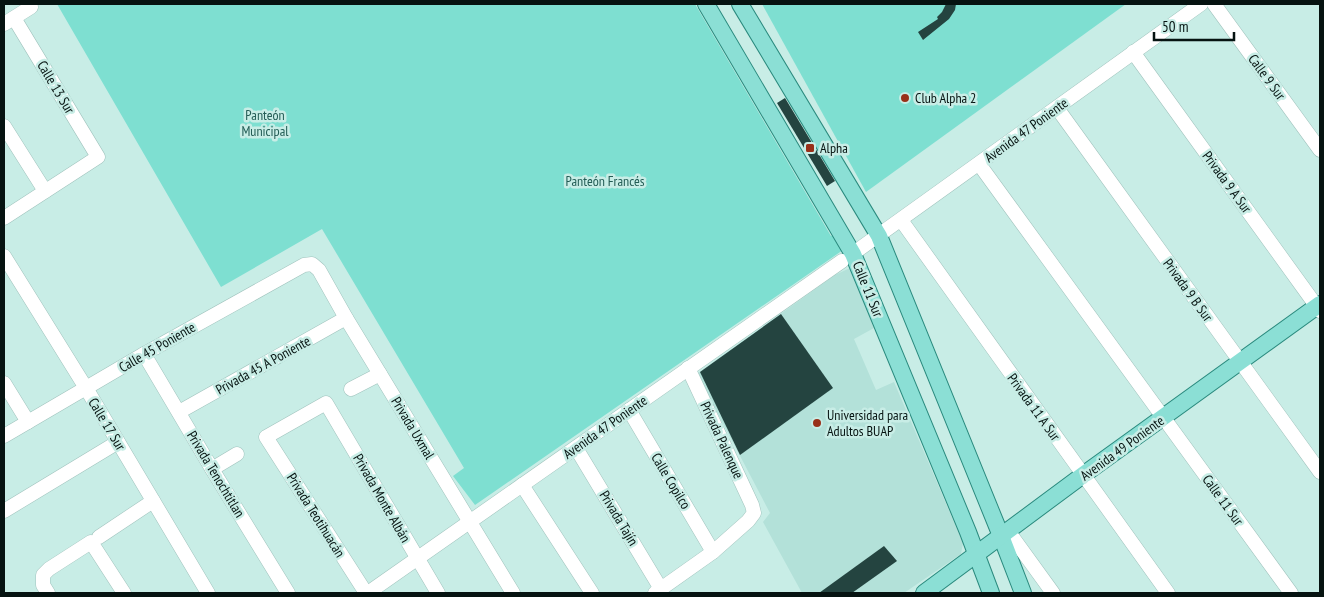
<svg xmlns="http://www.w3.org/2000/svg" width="1324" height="597" font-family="'PT Sans Narrow',sans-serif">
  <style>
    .built { fill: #b3e1d9 }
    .green { fill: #7edfd1 }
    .building { fill: #244440 }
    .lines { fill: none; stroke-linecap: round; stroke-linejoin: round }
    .minor-casing { stroke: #a0c3bd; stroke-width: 15 }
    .major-casing { stroke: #2a8a7e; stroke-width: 18 }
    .minor { stroke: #fff; stroke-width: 14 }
    .major { stroke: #8bdfd5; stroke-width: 16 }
    .poi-dot { fill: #983019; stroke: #c8ede6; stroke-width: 2 }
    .labels { text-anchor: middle; stroke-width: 5; stroke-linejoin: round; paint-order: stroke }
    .street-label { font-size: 14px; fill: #061311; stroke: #c8ede6 }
    .poi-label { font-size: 14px; fill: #061311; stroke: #c8ede6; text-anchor: start }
    .park-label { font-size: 14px; fill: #235c55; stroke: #c8ede6 }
  </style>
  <rect width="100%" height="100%" fill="#c8ede6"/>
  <path class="built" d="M850,268L874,328L854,339L876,390L894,382L963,543L961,554L904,593H802L763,522L770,513L697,374L835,275Z"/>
  <g class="green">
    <path d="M57,4H695L831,236L838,234L843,250L475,505L453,476L464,468L322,229L221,287Z"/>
    <path d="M762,4H1126L866,192Z"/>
  </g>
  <g class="building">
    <path d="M946,4H956L955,10L949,19L923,40L918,32L938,19L937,17L942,12Z"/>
    <path d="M785,98L835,181L827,186L777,103Z"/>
    <path d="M781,314L833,388L740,455L700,372Z"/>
    <path d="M884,546L897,561L852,593H819Z"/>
  </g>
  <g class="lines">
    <g class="minor-casing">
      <g id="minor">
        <path d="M1214,4L1320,150"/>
        <path d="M4,24L31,7"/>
        <path d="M1133,52L1320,311"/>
        <path d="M1057,108L1320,472"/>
        <path d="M4,126L45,191"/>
        <path d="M979,164L1291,593"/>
        <path d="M4,218L98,157L14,18"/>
        <path d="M901,220L1168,593"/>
        <path d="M851,255L1201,4"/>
        <path d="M4,256L86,388L208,593"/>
        <path d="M144,354L212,469L288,593"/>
        <path d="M4,383L28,422"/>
        <path d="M351,389L380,374"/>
        <path d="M629,410L713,552"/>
        <path d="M179,412L346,318"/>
        <path d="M4,436L144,354L304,265L312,264L319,270L346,318L513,593"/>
        <path d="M576,448L661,589"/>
        <path d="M212,469L237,454"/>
        <path d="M522,485L592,593"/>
        <path d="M4,511L118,442"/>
        <path d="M1008,531L1053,593"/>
        <path d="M99,537L153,501"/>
        <path d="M48,593L43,585V575L49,569L91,542L124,593"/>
        <path d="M366,593L266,437L326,403L438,593"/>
        <path d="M368,593L842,261"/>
        <path d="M655,593L713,552L748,521L754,513L752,505L688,368"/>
      </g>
    </g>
    <g class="major-casing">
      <g id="major">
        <path d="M706,4L853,254L968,532L991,593"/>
        <path d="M740,4L879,236L1001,536L1023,593"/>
        <path d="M924,593L1083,475L1320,304"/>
      </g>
    </g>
    <use href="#minor" class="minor"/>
    <use href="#major" class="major"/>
  </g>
  <g class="poi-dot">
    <circle cx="905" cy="98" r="5"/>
    <rect x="805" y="143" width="10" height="10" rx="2.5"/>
    <circle cx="817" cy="423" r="5"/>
  </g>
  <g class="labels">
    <g class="street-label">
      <text transform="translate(1267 77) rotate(54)" y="5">Calle 9 Sur</text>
      <text transform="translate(56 87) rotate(59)" y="5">Calle 13 Sur</text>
      <text transform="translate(1026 130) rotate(-36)" y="5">Avenida 47 Poniente</text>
      <text transform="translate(1227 182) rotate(54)" y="5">Privada 9 A Sur</text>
      <text transform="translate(868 289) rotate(68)" y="5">Calle 11 Sur</text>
      <text transform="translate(1188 290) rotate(54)" y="5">Privada 9 B Sur</text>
      <text transform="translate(157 347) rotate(-30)" y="5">Calle 45 Poniente</text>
      <text transform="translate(263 365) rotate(-29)" y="5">Privada 45 A Poniente</text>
      <text transform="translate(1034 407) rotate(54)" y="5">Privada 11 A Sur</text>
      <text transform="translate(107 424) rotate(59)" y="5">Calle 17 Sur</text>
      <text transform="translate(605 427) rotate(-35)" y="5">Avenida 47 Poniente</text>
      <text transform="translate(413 428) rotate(59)" y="5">Privada Uxmal</text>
      <text transform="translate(722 440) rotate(65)" y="5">Privada Palenque</text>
      <text transform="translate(1122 448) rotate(-36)" y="5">Avenida 49 Poniente</text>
      <text transform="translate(216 474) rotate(59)" y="5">Privada Tenochtitlan</text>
      <text transform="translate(671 481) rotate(59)" y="5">Calle Copilco</text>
      <text transform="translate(382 498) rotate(60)" y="5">Privada Monte Albán</text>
      <text transform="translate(1223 500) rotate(54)" y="5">Calle 11 Sur</text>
      <text transform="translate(316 515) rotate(58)" y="5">Privada Teotihuacán</text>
      <text transform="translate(619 518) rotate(59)" y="5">Privada Tajín</text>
    </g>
    <g class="poi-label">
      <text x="915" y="103">Club Alpha 2</text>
      <text x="820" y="153">Alpha</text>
      <text x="827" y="420">Universidad para<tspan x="827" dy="16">Adultos BUAP</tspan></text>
    </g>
    <g class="park-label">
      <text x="265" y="120">Panteón<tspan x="265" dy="16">Municipal</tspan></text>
      <text x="605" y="186">Panteón Francés</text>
    </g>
  </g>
  <rect width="1324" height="597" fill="none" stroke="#061311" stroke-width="10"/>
  <path d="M1154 32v8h80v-8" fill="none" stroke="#061311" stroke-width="2.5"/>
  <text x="1162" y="32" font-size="15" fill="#061311" stroke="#c8ede6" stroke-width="4" paint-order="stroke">50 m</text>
</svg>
